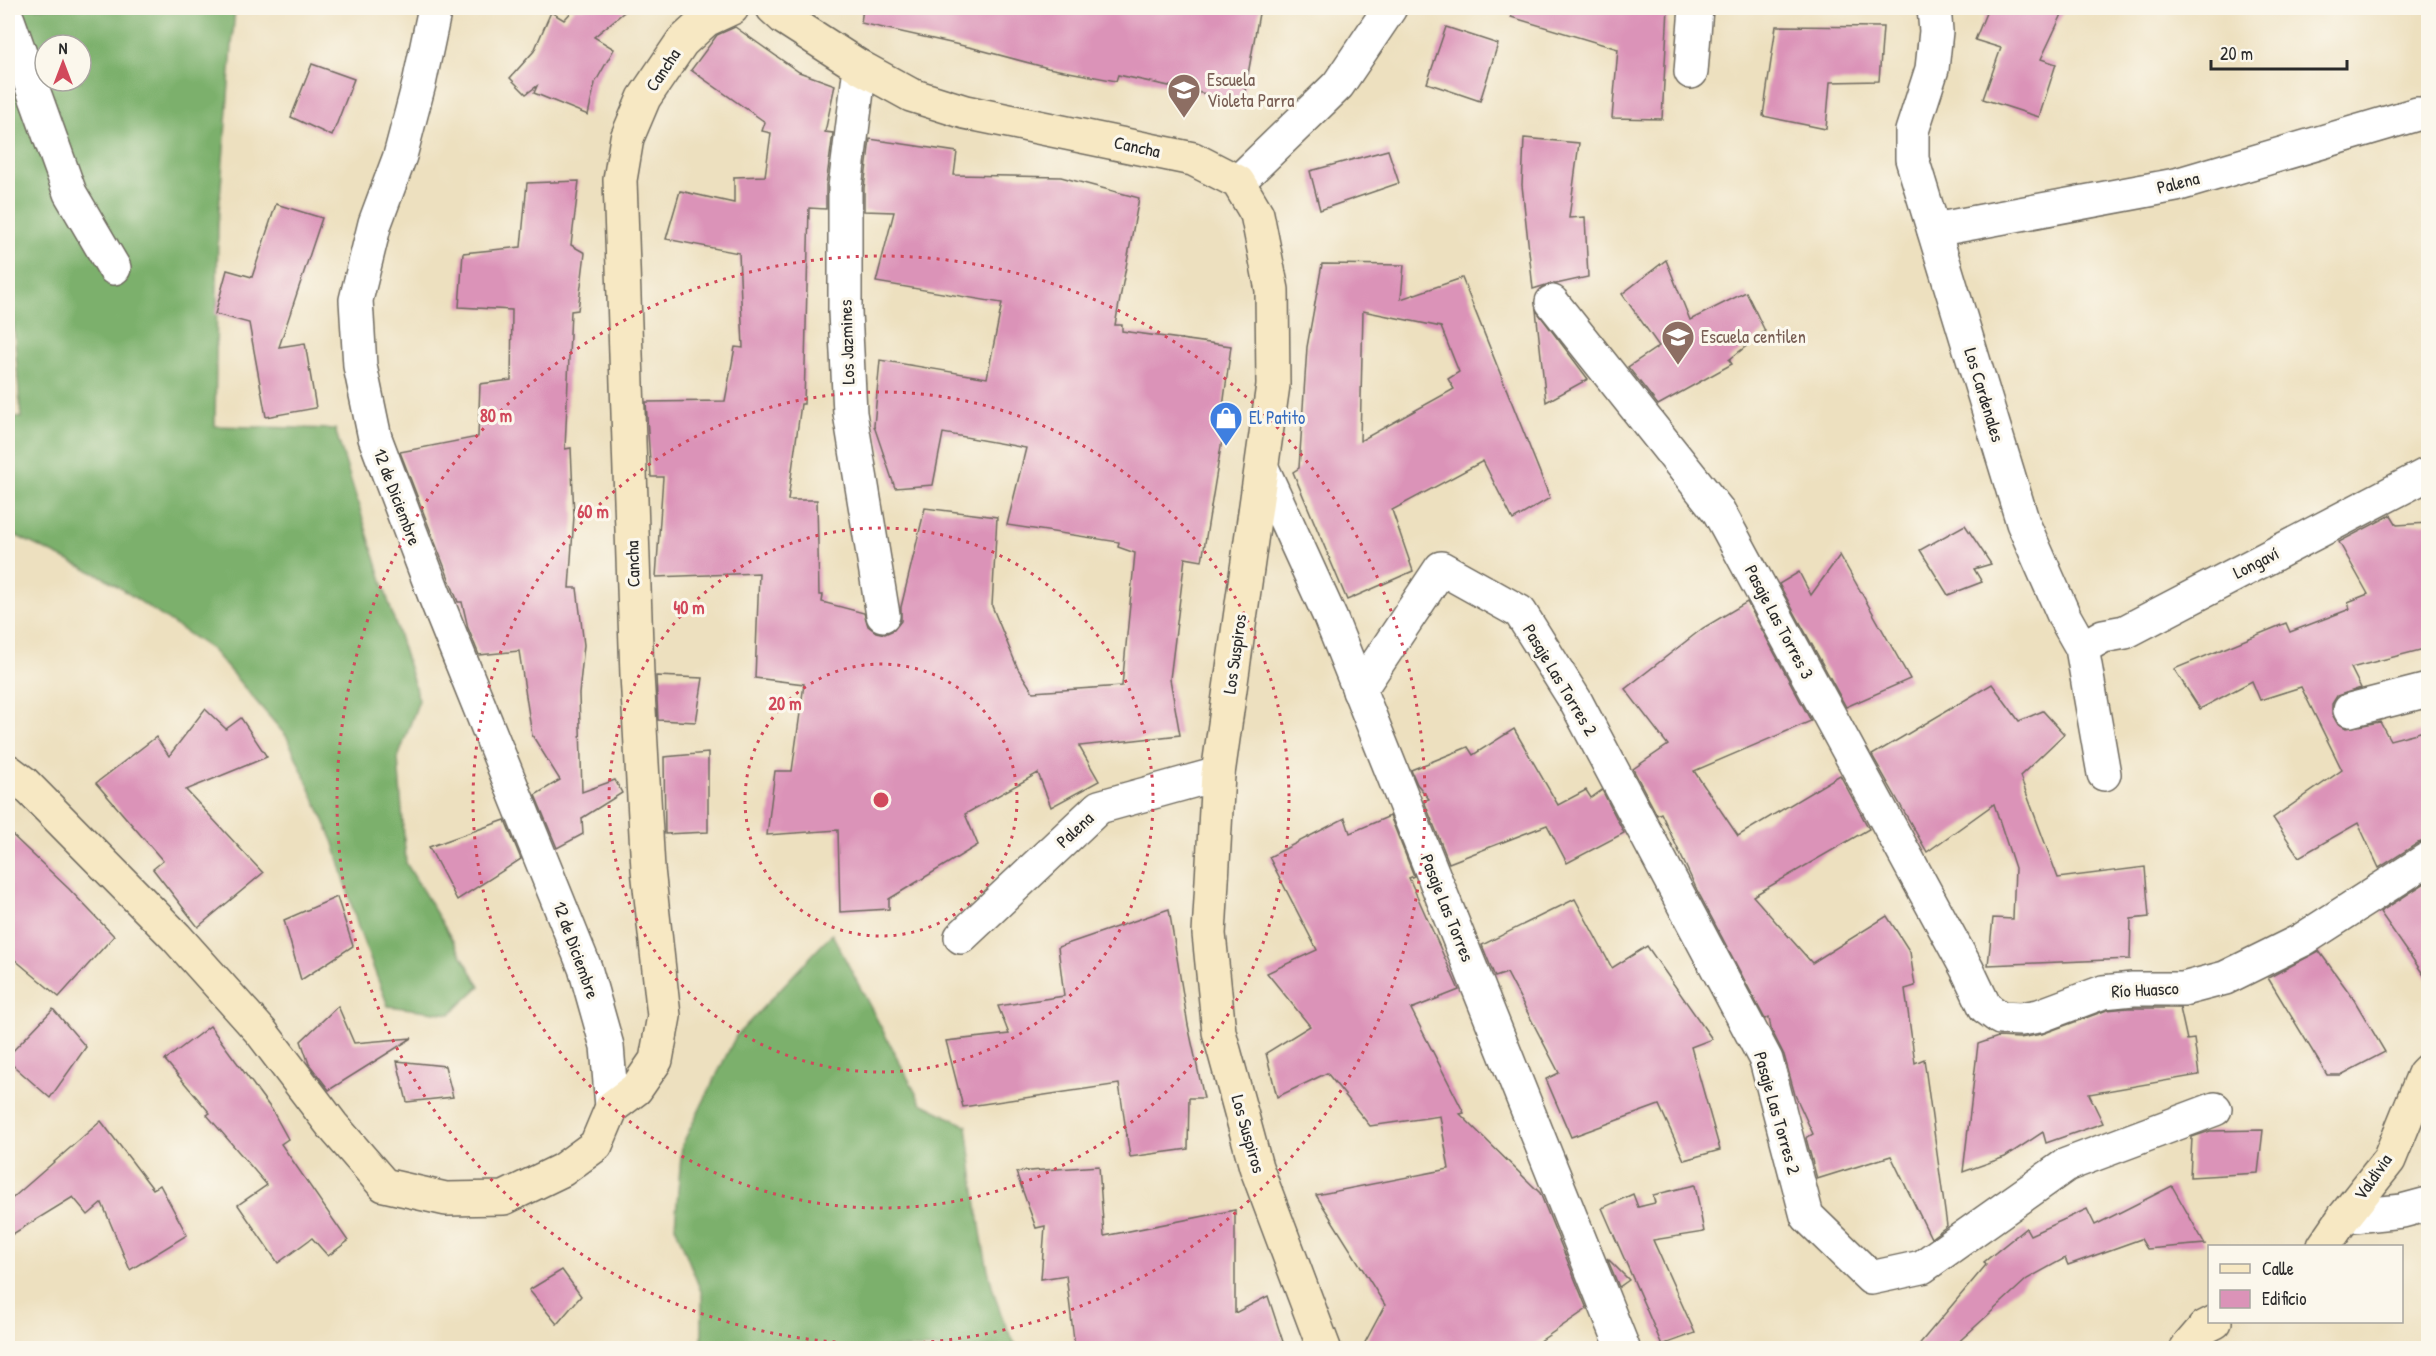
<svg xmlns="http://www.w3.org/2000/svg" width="2436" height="1356" font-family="'Patrick Hand',sans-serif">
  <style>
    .forest { fill: #7cb06c; stroke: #546e4c; stroke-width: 1.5; fill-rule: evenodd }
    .building { fill: #db93b8; fill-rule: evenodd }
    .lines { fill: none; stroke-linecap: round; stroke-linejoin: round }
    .street-casing { stroke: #6f6a5f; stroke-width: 36 }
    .secondary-casing { stroke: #6f6a5f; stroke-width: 36 }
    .street { stroke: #fff; stroke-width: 33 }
    .secondary { stroke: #f7e8c3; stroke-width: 33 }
    .ring { fill: none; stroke: #d1495b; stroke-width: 3; stroke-dasharray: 3 6 }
    .labels { text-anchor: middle; stroke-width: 6; stroke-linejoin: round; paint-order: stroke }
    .street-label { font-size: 18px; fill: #2b2b2b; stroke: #fbf7ec }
    .education-label { font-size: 18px; fill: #785e54; stroke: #fbf7ec; text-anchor: start }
    .shop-label { font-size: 18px; fill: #366cbe; stroke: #fbf7ec; text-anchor: start }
    .centre { fill: #d1495b; stroke: #fbf7ec; stroke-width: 3 }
    .ring-label { font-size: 18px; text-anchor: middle; font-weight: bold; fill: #d1495b; stroke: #fbf7ec; stroke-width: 6; stroke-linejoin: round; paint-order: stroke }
  </style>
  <rect width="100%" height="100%" fill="#fbf7ec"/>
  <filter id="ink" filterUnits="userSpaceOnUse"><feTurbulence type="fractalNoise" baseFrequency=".0167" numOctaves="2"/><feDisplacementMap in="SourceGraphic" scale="12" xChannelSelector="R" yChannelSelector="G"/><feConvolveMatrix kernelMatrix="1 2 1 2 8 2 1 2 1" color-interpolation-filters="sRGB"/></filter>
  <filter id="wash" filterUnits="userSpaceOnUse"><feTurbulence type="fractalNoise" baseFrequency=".008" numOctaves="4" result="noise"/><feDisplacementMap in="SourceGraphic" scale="24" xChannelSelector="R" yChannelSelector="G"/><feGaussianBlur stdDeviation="1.35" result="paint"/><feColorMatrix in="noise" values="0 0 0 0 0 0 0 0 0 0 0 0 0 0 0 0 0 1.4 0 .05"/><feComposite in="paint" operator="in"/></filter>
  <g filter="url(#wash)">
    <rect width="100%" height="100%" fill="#ede0bf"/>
    <g class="forest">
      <path d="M8,8H235L218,224L215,426L335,429L419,700L398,758L406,863L480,986L450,1014L388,1006L358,927L334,843L287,737L212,650L105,578L8,532V415L21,418L13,314L8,301ZM45,45H81V81H45Z"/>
      <path d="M832,934L921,1103L967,1126C976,1191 982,1294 1018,1348H702V1294L675,1226L682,1145L736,1036Z"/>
    </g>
    <g id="blocks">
      <g class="building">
        <path d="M575,8H629L594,37L614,49L595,83L588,115L534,93L537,86L526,94L510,78L534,51L551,12L564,20Z"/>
        <path d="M863,8H1260L1243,102L1118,75L1116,81L1048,68L973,48L861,23Z"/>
        <path d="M1513,8H1668L1662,119L1612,118L1618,49L1511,17Z"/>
        <path d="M1988,8H2065L2041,59L2056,64L2039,117L1983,99L2001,48L1975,40Z"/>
        <path d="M1776,26L1883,27L1879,81L1830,82L1826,129L1763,116Z"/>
        <path d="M735,27L799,72L835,85L825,132L833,133L826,185V209L809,208L804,404H801L788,500H817L819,595H823L822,602L864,613L868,626L876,632L885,634L894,630L901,621V607L925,508L997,517L992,606L1018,669L1033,692L1122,686L1135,553L1118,547L1119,542L1007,525L1026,448L943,433L933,485L895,488L874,426L880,360L987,378L1002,303L876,282L894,212L864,211V188L870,139L957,152L954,175L1061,177L1139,198L1115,325H1122V331L1231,346L1222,415L1226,416L1202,561L1185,558L1170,679L1180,735L1079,746L1099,781L1051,807L1038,773L965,814L978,845L889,899V909L840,912L838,830L767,835L775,771H792L804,684L755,678L759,573L656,577L663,477H651L646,402L725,401L735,347L743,348L739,253L666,239L680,191L734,203V177L765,176L771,133L762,131L765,122L691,70L717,35Z"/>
        <path d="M1446,27L1498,44L1480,101L1427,83Z"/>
        <path d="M312,64L354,79L332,136L291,117Z"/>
        <path d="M1524,138L1579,143L1569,218L1585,217L1588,277L1556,284H1549L1533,289L1522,185Z"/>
        <path d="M1388,150L1399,183L1320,210L1310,171Z"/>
        <path d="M579,181L571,245L585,253L578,310L571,311L565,449L571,448L574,516L569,588H577L584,645L579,694L582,792L615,780L622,793L582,818L583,834L557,848L535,795L560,780L532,735L519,651L479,655L468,628L462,602H458L400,452L478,437L480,384L511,380L512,310L459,307L463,253L521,247L527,183Z"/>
        <path d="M276,204L322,218L279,347L305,343L316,408L266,417L249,323L215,314L227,270L252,277Z"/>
        <path d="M1666,260L1690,320L1746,292L1765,331L1729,360L1732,364L1658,405L1628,367L1659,346L1622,294Z"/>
        <path d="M1322,264L1404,265L1401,299L1462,278L1550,498L1513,520L1483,461L1392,510L1413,571L1347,600L1293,472L1299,468L1307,347ZM1363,311L1441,327L1459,372L1448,379L1454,389L1360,441Z"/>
        <path d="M1536,310L1588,379L1546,402Z"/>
        <path d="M2391,515L2397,525L2428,523V648L2351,668L2361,688L2337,696L2332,704V714L2337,723L2346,728L2380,722L2390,740L2428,730V840L2418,843L2379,868L2358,823L2299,857L2273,818L2342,770L2301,687L2260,700L2252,681L2200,709L2174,669L2286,623L2290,632L2350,609L2348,602L2368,594L2339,542Z"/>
        <path d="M1965,525L1991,564L1974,569L1982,582L1948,595L1920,550Z"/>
        <path d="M1840,555L1910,679L1846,707L1779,584L1799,572L1811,595Z"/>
        <path d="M1747,602L1811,721L1694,771L1738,836L1840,775L1869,829L1753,896L1812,963L1887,916L1910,952L1915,986L1905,989L1915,1063L1924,1059L1947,1226L1931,1238L1891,1156L1817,1179L1806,1138L1813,1134L1795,1095L1784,1055L1771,1029L1769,1017L1765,1019L1697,890L1661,813L1657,815L1633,769L1668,745L1625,689L1703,628Z"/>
        <path d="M656,676L703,678L696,722L658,720Z"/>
        <path d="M1992,684L2019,721L2043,711L2064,734L2020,776L2058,878L2145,867L2149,917L2131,919L2130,959L1988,965L1993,918L2013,919L2015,868L1994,804L1927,852L1872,755Z"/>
        <path d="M205,709L226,729L241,718L267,757L186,790L263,873L198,927L153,869L163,861L96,783L156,737L169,756Z"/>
        <path d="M1514,729L1558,805L1586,790L1591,798L1602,790L1624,833L1567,863L1547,825L1449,863L1424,801L1429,799L1417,784L1411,770L1468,747L1473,755Z"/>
        <path d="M708,753V832L665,834L664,757Z"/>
        <path d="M1390,816L1414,876L1409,878L1459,990L1411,1009L1464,1113L1460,1114L1540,1193L1587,1309L1530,1348H1362L1385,1305L1316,1195L1449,1169L1440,1116L1370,1126L1327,1073L1277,1097L1266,1053L1310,1026L1267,973L1317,950L1269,857L1345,818L1350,833Z"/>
        <path d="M505,820L521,859L457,900L429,847Z"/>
        <path d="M8,831L69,889L114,936L59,997L8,954Z"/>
        <path d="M2428,881V981L2380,912Z"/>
        <path d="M337,897L353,946L301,980L284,920Z"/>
        <path d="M1575,899L1612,968L1647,946L1712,1039L1691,1047L1720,1150L1684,1160L1659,1105L1571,1137L1546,1079L1559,1073L1507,973L1495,977L1482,945Z"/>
        <path d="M1169,909L1188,1025L1204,1098H1189L1188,1149L1130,1157L1119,1084L963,1107L946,1041L1009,1034L998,1006L1064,996L1058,947Z"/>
        <path d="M2319,951L2353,998L2385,1052L2341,1075H2327L2268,978Z"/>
        <path d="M338,1006L354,1043L412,1038L329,1090L309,1064L301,1041Z"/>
        <path d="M2128,1008H2180L2187,1040L2194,1039L2199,1075L2089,1094L2103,1123L2046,1143L2043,1132L2005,1157L1963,1172L1978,1044L1998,1037L2020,1038L2042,1034L2107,1010Z"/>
        <path d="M53,1009L86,1047L50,1098L8,1061V1056Z"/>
        <path d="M210,1026L272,1110L288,1139L281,1144L348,1241L328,1256L312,1238L278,1263L238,1205L267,1185L207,1115L210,1113L165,1060Z"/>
        <path d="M397,1061L445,1066L453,1097L407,1102Z"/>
        <path d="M101,1121L153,1189L160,1185L187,1235L130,1270L102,1203L88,1215L73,1197L8,1237V1202Z"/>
        <path d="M2263,1130L2258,1173L2190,1177L2192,1137L2210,1131Z"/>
        <path d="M1099,1166L1104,1236L1235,1210V1313L1268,1296L1285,1348H1075L1066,1275L1041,1279L1045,1226L1036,1228L1016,1172Z"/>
        <path d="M1695,1185L1704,1232L1653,1240L1695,1333L1662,1345L1602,1208L1633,1194L1638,1207L1655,1203L1653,1195Z"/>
        <path d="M2172,1186L2205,1244L2147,1249L2141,1239L2068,1265L2065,1258L2027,1279L1952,1348H1916L1986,1265L1984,1262L2026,1228L2030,1235L2087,1209L2095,1225Z"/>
        <path d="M1607,1258L1629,1280L1619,1287Z"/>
        <path d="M562,1270L581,1296L557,1324L529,1290Z"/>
      </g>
    </g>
  </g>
  <g filter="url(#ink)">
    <use href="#blocks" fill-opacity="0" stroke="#6f6a5f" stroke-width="1.5"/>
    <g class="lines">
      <g class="street-casing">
        <g id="street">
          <path d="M435,8L419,84L400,156L375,223L356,300L360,366L375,438L436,599L585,968L607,1046L612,1107"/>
          <path d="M1934,8L1936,31L1932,69L1912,131V159L2023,523L2065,618L2082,648L2104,774"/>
          <path d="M8,20L70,193L114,268"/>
          <path d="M860,67L845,187V312L850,413L883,615"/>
          <path d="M1691,72L1696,8"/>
          <path d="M1238,182L1338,85L1390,8"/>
          <path d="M1934,230L2176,185L2417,114"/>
          <path d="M1552,302L1719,512L1967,969L1985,1007L2000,1018L2021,1019L2039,1016L2103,992L2133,989H2183L2225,978L2302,940L2428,859"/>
          <path d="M1263,470L1330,617L1623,1348"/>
          <path d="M2082,648L2103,636L2125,632L2428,474"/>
          <path d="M1359,691L1441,568L1520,612L1575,700L1766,1060L1807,1216L1871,1278L1922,1267L2066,1165L2215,1109"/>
          <path d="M2350,710L2428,690"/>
          <path d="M961,937L1099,807L1218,774"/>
          <path d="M2344,1217L2402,1211L2428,1204"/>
        </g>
      </g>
      <g class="secondary-casing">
        <g id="secondary">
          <path d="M773,8L784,18L860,67L911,95L965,112L1193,159L1238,182L1257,214L1272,290L1273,385L1218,774L1209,934L1219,1032L1256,1167L1324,1348"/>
          <path d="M8,771L24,783L176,937L262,1033L332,1125L384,1185L446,1199L504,1198L562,1170L596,1145L612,1107L636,1089L656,1060L664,1016L648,869L637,675L620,180L627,138L644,98L682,42L706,20L732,8"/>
          <path d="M2324,1246L2344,1217L2389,1160L2424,1074L2428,1070"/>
          <path d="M2187,1348L2205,1327L2215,1322"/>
        </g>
      </g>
      <use href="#street" class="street"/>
      <use href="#secondary" class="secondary"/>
    </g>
  </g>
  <g class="ring">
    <circle cx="881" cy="800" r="136"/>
    <circle cx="881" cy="800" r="272"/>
    <circle cx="881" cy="800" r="408"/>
    <circle cx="881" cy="800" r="544"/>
  </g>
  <defs>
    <g id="school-pin" transform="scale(1.725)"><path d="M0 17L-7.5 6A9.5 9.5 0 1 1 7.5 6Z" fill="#8d6e63" stroke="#fbf7ec"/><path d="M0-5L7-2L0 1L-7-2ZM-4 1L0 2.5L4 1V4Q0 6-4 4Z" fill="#fff"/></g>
    <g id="shop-pin" transform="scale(1.725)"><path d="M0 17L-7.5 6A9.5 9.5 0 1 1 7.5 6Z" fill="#3f7fe0" stroke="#fbf7ec"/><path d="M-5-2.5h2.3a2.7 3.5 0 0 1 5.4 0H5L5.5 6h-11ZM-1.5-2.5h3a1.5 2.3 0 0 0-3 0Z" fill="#fff"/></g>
  </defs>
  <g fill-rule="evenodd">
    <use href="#school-pin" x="1184" y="90"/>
    <use href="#school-pin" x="1678" y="337"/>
    <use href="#shop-pin" x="1226" y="418"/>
  </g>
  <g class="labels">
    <g class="street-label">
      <text transform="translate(663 70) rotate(-56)" y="6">Cancha</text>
      <text transform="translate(1137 147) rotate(12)" y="6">Cancha</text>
      <text transform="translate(2178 183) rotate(-14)" y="6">Palena</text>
      <text transform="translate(847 342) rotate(-92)" y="6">Los Jazmines</text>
      <text transform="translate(1984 395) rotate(73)" y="6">Los Cardenales</text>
      <text transform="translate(397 497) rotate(69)" y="6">12 de Diciembre</text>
      <text transform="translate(2256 563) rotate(-27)" y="6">Longaví</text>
      <text transform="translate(633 564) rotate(-92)" y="6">Cancha</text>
      <text transform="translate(1779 622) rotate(62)" y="6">Pasaje Las Torres 3</text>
      <text transform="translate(1235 654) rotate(-82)" y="6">Los Suspiros</text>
      <text transform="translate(1560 680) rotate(59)" y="6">Pasaje Las Torres 2</text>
      <text transform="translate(1075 830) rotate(-43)" y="6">Palena</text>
      <text transform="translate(1447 908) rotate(68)" y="6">Pasaje Las Torres</text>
      <text transform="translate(576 950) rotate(70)" y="6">12 de Diciembre</text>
      <text transform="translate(2145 990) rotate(-3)" y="6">Río Huasco</text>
      <text transform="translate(1777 1113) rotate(74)" y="6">Pasaje Las Torres 2</text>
      <text transform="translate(1248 1134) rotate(74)" y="6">Los Suspiros</text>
      <text transform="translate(2373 1177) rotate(-55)" y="6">Valdivia</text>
    </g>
    <g class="education-label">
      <text x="1207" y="86">Escuela<tspan x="1207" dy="21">Violeta Parra</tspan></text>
      <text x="1701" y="343">Escuela centilen</text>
    </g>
    <g class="shop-label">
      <text x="1249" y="424">El Patito</text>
    </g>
  </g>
  <circle cx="881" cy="800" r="9" class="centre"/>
  <g class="ring-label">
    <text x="496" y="422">80 m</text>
    <text x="593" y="518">60 m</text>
    <text x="689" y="614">40 m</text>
    <text x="785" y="710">20 m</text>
  </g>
  <rect width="2436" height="1356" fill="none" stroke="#fbf7ec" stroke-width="30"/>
  <rect x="2208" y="1245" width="195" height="78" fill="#fbf7ec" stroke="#a8a59f" stroke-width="1.5"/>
  <rect x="2220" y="1264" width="30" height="9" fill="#f7e8c3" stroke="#a8a59f" stroke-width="1.5"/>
  <text x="2262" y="1275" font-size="18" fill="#2b2b2b">Calle</text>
  <rect x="2220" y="1290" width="30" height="18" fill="#db93b8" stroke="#a8a59f" stroke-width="1.5"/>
  <text x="2262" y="1305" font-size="18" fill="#2b2b2b">Edificio</text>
  <g transform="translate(63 63)"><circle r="28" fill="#fbf7ec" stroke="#a8a59f" stroke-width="1.5"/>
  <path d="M0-4.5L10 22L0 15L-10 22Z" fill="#d1495b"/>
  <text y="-9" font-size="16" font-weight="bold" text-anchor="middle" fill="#2b2b2b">N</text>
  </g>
  <path d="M2211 60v9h136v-9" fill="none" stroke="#2b2b2b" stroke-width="3"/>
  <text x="2220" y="60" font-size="18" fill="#2b2b2b" stroke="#fbf7ec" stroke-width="4.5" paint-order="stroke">20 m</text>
</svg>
